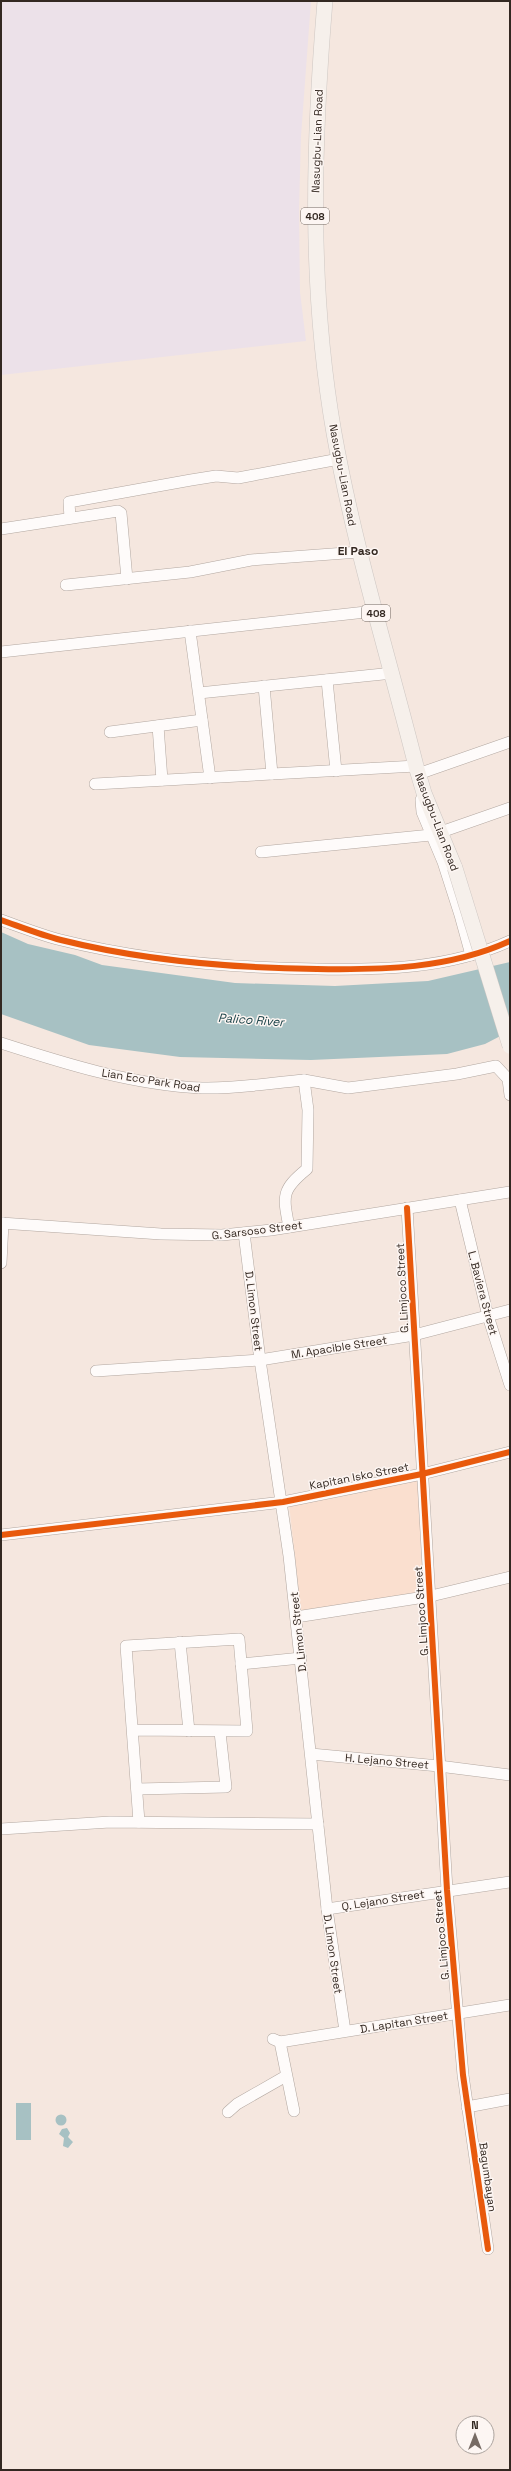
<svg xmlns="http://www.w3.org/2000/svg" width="511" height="2471" font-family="'Space Grotesk',sans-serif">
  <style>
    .built { fill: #fadfcf }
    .industrial { fill: #ece1e9 }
    .water { fill: #a7c1c3 }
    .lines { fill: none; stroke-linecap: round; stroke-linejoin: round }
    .minor-casing { stroke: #b2a7a0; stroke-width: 12 }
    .major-casing { stroke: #cec7c3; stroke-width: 16 }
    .minor { stroke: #fefbfa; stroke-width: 11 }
    .major { stroke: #f6f0eb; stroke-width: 15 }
    .major-bridge-casing { stroke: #cec7c3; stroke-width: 16; stroke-linecap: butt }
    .major-bridge { stroke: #f6f0eb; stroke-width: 15 }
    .cycleway-casing { stroke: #fdf6f3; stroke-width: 8 }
    .cycleway { stroke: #e8590c; stroke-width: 6 }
    .labels { text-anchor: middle; stroke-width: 3; stroke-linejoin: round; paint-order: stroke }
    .shield { fill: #fdf6f3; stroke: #706660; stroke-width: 1 }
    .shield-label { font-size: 10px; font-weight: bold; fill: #332821 }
    .street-label { font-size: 11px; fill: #332821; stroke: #fdf6f3 }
    .neighbourhood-label { font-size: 12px; font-weight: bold; fill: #332821; stroke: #fdf6f3 }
    .water-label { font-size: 12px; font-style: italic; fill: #153e44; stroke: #fdf6f3 }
  </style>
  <rect width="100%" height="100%" fill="#f5e7df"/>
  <path class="built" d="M418,1477L425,1592L301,1611L289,1503Z"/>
  <path class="industrial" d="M1,1H311L301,136L299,210L300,292L306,341L1,375Z"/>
  <g class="water">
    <path d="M1,932L28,944L75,955L102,965L235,983L335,986L428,981L510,962V1031L485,1044L447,1054L311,1060L180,1057L89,1045L1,1014Z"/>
    <rect x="16" y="2103" width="15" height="37"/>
    <circle cx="61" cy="2120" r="5.5"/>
    <path d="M67,2128L70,2133L68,2137L73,2142L68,2148L63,2146L64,2138L59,2134L62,2129Z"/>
  </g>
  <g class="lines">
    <g class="minor-casing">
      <g id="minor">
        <path d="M70,518L69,502L191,480L216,476L238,478L339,459"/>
        <path d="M1,529L118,511L121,513L127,579"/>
        <path d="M66,585L190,572L251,560L359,552"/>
        <path d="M190,631L210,778"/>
        <path d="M1,652L375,611"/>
        <path d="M327,680L336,771"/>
        <path d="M264,686L272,774"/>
        <path d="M199,693L393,673"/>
        <path d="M158,726L162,780"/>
        <path d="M110,732L202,720"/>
        <path d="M418,774L510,742"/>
        <path d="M95,784L416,766"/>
        <path d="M424,793L421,800L422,812L443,862L460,915L471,955"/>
        <path d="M441,832L510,808"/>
        <path d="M261,852L431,835"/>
        <path d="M1,920C21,927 41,935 61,940C145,961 231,968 317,969C382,970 449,969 510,941"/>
        <path d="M1,1043C66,1064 133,1085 202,1088C235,1089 271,1083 304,1080L308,1110L307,1169C281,1190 283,1196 289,1227"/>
        <path d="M304,1080L348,1088L457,1074L496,1066L508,1079L510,1095"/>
        <path d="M460,1200L488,1316L510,1385"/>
        <path d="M407,1208L447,1890L463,2075L488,2249"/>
        <path d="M1,1223L161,1234L222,1235L271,1230L510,1192"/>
        <path d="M244,1233L260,1360L289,1556L327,1909L345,2031"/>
        <path d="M1,1263L3,1223"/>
        <path d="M96,1371L260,1360L414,1335L510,1310"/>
        <path d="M1,1535L283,1502L422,1474L510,1452"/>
        <path d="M296,1617L431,1596L510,1577"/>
        <path d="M180,1642L189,1731"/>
        <path d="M241,1664L301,1658"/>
        <path d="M133,1730L247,1731L239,1639L126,1646L139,1822"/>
        <path d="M311,1754L439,1766L510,1775"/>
        <path d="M137,1789L226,1787L220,1732"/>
        <path d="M1,1829L110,1822L318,1824"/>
        <path d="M327,1909L510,1882"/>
        <path d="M273,2039L280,2042L510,2005"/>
        <path d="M280,2042L294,2111"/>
        <path d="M467,2107L510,2099"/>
        <path d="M228,2112L237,2104L286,2076"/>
      </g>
    </g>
    <g class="major-casing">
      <path id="major" d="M325,1C313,145 309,290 334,433C354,546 388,655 416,766L424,793L455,868"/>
    </g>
    <use href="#minor" class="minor"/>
    <use href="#major" class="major"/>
    <g class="major-bridge-casing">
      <path id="major-bridge" d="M455,868L510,1046"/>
    </g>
    <use href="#major-bridge" class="major-bridge"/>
    <g class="cycleway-casing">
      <g id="cycleway">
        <path d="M1,920C21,927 41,935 61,940C145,961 231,968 317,969C382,970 449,969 510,941"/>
        <path d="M407,1208L447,1890L463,2075L488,2249"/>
        <path d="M1,1535L283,1502L422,1474L510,1452"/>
      </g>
    </g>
    <use href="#cycleway" class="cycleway"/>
  </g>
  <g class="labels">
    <g class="shield">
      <rect x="301" y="208" width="28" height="16" rx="3"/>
      <rect x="362" y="605" width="28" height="16" rx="3"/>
    </g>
    <g class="shield-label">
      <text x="315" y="220">408</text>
      <text x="376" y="617">408</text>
    </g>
    <g class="street-label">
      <text transform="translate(317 141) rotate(-88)" y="4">Nasugbu-Lian Road</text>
      <text transform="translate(343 475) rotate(79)" y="4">Nasugbu-Lian Road</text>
      <text transform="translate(437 822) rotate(69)" y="4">Nasugbu-Lian Road</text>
      <text transform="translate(151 1080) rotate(9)" y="4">Lian Eco Park Road</text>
      <text transform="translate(257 1230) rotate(-7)" y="4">G. Sarsoso Street</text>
      <text transform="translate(402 1288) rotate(-93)" y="4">G. Limjoco Street</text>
      <text transform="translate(483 1293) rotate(75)" y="4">L. Baviera Street</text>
      <text transform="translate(254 1311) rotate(83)" y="4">D. Limon Street</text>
      <text transform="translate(339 1347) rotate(-9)" y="4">M. Apacible Street</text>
      <text transform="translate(359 1476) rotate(-11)" y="4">Kapitan Isko Street</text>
      <text transform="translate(421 1611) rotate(-94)" y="4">G. Limjoco Street</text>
      <text transform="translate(298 1632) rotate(-96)" y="4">D. Limon Street</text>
      <text transform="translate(387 1761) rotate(5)" y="4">H. Lejano Street</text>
      <text transform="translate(383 1900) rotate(-9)" y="4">Q. Lejano Street</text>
      <text transform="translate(441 1935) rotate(-95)" y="4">G. Limjoco Street</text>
      <text transform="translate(333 1954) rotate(82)" y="4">D. Limon Street</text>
      <text transform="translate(404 2022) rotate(-9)" y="4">D. Lapitan Street</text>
      <text transform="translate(488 2177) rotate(82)" y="4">Bagumbayan</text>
    </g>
    <g class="neighbourhood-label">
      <text x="358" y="555">El Paso</text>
    </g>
    <g class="water-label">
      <text transform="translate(251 1020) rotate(4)" y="4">Palico River</text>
    </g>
  </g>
  <rect width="511" height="2471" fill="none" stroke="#332821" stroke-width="4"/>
  <g transform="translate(475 2435)"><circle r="19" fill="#fdf6f3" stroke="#aca49f"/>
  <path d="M0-3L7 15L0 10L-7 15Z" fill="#776b64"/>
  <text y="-6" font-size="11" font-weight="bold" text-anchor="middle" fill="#332821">N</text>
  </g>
</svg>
